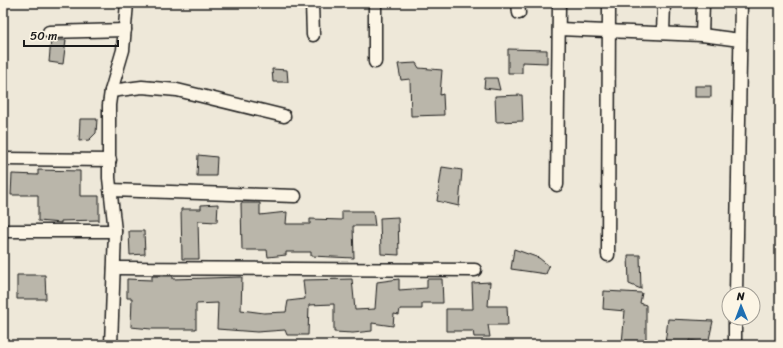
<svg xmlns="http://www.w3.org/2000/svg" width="783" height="348" font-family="Sriracha,sans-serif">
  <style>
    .building { fill: #bab6aa; stroke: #1c1c1c }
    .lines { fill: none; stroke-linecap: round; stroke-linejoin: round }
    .minor-casing { stroke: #1c1c1c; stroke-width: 15 }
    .minor { stroke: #fcf5e5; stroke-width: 12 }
  </style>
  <rect width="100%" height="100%" fill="#eee8d9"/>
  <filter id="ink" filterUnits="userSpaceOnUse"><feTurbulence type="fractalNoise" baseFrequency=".025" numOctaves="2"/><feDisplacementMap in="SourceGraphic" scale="8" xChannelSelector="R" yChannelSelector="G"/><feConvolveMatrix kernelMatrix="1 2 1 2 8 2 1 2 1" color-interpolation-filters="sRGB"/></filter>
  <g filter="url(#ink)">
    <g class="building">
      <path d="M51,40H66L63,64L49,62Z"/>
      <path d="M508,49L547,50V63L522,62V73H508Z"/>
      <path d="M416,63L419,68L442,70L440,95L443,94L444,115L411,116L410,79L401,80L398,64Z"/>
      <path d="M272,69L287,70L288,82H273Z"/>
      <path d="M485,78H497L500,90L484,88Z"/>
      <rect x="695" y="86" width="16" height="11"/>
      <path d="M522,95L523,121L496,122L495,96Z"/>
      <path d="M80,119H97L96,133L89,140L79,141Z"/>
      <path d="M198,155L217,157L216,176H197Z"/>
      <path d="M442,167L462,170L459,206L437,201Z"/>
      <path d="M38,170L80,171V196H99V220L61,221V223L38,221V195H11L12,174L38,175Z"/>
      <path d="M241,203H260V215L287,212L286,224H310V219L342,220V211H373L375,226H353L354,258L311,256V252H286V255L268,257L267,250H242Z"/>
      <path d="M218,204L217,222L198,221L199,259H182L181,209H201V205Z"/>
      <path d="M398,217L399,255L381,254L380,218Z"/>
      <path d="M129,231H144L145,254L130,255Z"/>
      <path d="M514,249L539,258L549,266L546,274L511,269Z"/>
      <path d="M628,255H640L641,289L629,284Z"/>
      <path d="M17,275H45L46,299H17Z"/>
      <path d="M152,276H173V279L242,277L241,310L264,313L286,312L288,301L305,299L303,280L352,279L355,310L375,309L377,282L399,279V290L427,288V279H442L443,303H422V309H400L399,315L394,314L393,326L372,323V331L353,333L334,332V304L309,305L308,335H287L285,330L257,332L217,329L218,303L196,304V329H151L131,327L132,298H127V279L152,280Z"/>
      <path d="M490,282L488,306H507L508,325H488L490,337H474L473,331H446V309H473L472,283Z"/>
      <path d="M604,291L642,293L640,303L646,305V344L622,343L625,311L603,309Z"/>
      <path d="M668,319L713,321L708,344L690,340L689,345L665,344Z"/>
    </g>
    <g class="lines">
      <g class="minor-casing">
        <g id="minor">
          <path d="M312,3L313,35"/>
          <path d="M518,3L519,13"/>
          <path d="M559,29L702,35L740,40"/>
          <path d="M49,32L125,30"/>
          <path d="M663,33L664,3"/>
          <path d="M702,35L703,3"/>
          <path d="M375,62V3"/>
          <path d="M111,91L142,87L177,90L284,116"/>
          <path d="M3,159L110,160"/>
          <path d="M557,185L559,3"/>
          <path d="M110,190L295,196"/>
          <path d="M3,231H115"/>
          <path d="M608,255L609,3"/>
          <path d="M114,268L475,270"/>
          <path d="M736,294L741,3"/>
          <path d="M111,345L115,231L109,178V105L111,91L123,50L127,3"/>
          <path d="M735,345V318"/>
        </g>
      </g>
      <use href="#minor" class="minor"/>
    </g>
  </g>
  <rect width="783" height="348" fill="none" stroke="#fcf5e5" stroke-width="16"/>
  <rect x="8" y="8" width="767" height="332" fill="none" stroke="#1c1c1c" stroke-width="1.5" filter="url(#ink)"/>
  <g transform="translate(741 306) rotate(359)"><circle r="19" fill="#fcf5e5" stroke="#a29e95"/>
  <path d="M0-3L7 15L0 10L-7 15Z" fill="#1f6fb2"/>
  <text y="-6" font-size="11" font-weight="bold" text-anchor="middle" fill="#1c1c1c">N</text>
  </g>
  <path d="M24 40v6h94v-6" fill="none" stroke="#1c1c1c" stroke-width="2"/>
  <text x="30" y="40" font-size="12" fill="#1c1c1c" stroke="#fcf5e5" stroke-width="3" paint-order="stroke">50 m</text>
</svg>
